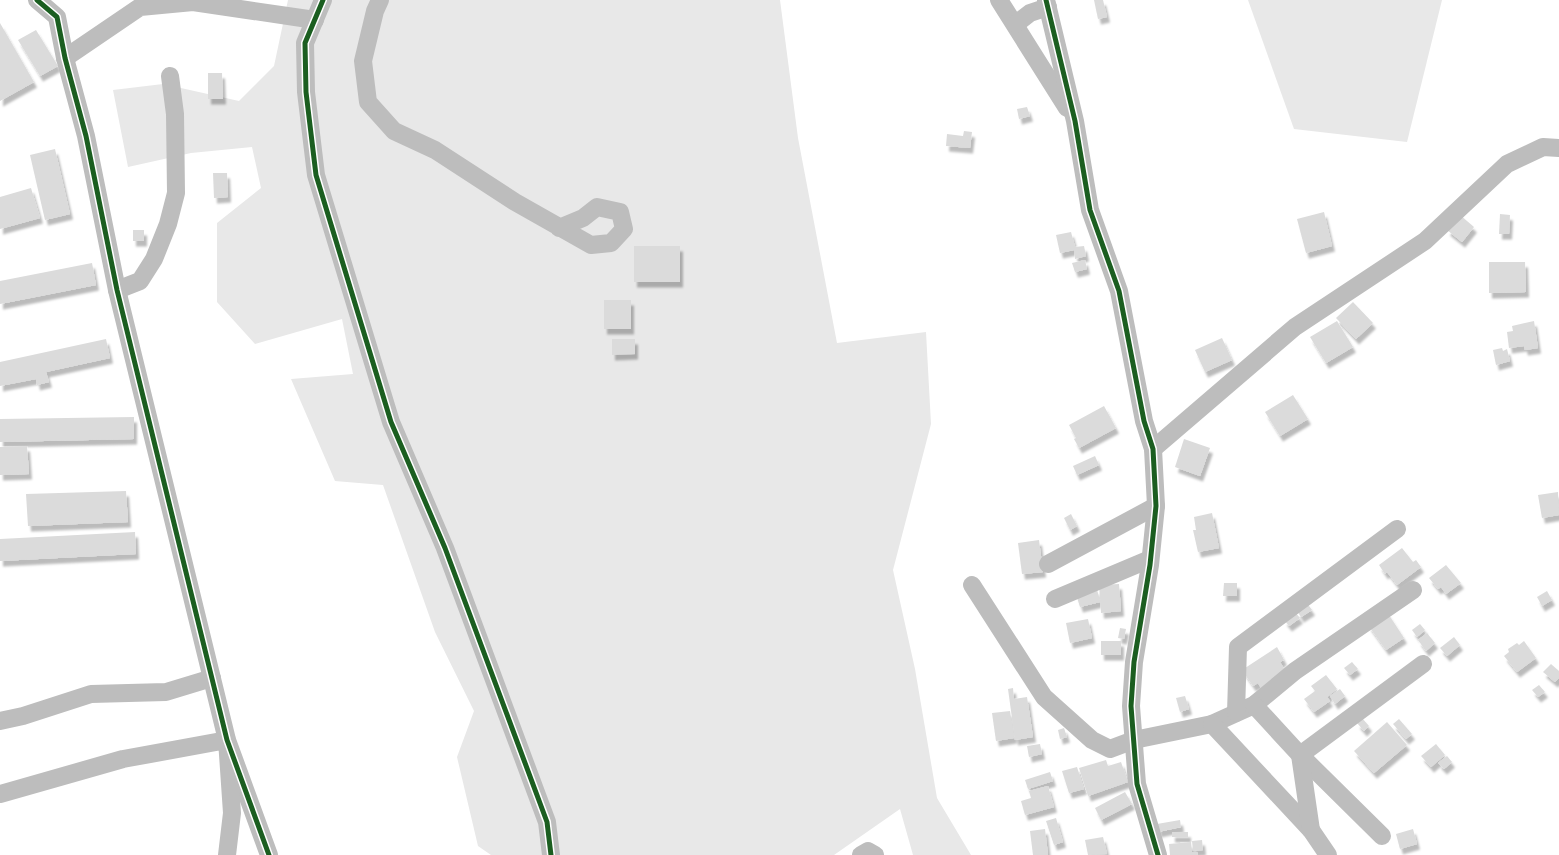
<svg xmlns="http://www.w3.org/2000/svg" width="1559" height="855" font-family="'Alegreya Sans',sans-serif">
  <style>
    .green { fill: #e8e8e8 }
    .building { fill: #dbdbdb; filter: url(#shadow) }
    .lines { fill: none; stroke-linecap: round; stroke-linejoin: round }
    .minor { stroke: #bdbdbd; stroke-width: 18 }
    .cycleway-casing { stroke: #fff; stroke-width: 8 }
    .cycleway { stroke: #1b5e20; stroke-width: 5 }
  </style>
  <defs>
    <filter id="shadow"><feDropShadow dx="3" dy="5.5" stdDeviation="1" flood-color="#0004"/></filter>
  </defs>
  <rect width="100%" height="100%" fill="#fff"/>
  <g class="green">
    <path d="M288,0H780L798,138L837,343L926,332L931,424L893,570L915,669L937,798L971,855H913L900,809L834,855H491L478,846L457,757L474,711L435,632L383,485L335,481L291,379L353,374L342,319L255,344L217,302V223L261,188L252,147L191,153L128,167L113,90L163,84L239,101L274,66Z"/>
    <path d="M1248,0H1442L1407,142L1294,129Z"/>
  </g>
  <g class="building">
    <path d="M1094,0H1103L1107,17L1098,19Z"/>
    <path d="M0,23L34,82L0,101Z"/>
    <path d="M36,30L58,66L40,76L18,40Z"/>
    <path d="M208,73H222L223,99H208Z"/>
    <path d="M1027,107L1030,116L1019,119L1017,109Z"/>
    <path d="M964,131L972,132L970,148L946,146L947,134L963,136Z"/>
    <path d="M55,149L70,214L45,220L30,155Z"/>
    <path d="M213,173H227L228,197L214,198Z"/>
    <path d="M31,188L40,218L0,229V197Z"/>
    <path d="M1324,212L1332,246L1306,253L1297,219Z"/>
    <path d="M1500,214L1510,215L1509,234H1499Z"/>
    <path d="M1460,215L1474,227L1462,242L1447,230Z"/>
    <rect x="133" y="230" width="11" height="11"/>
    <path d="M1071,232L1075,247L1084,246L1086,256L1075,259L1074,250L1060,253L1056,235Z"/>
    <rect x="634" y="246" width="46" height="36"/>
    <path d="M1085,260L1087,269L1075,272L1072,263Z"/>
    <path d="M1489,262H1525L1526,292L1489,293Z"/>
    <path d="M92,263L96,285L0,304V281Z"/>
    <rect x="604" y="300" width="27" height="29"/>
    <path d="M1353,302L1373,323L1356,339L1336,318Z"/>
    <path d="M1337,321L1353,347L1326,363L1310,337Z"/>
    <path d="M1534,321L1538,348L1525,350L1524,346L1509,348L1507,332L1513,331L1512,326Z"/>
    <path d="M1222,338L1232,360L1205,372L1195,350Z"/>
    <path d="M106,339L110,358L46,372L49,382L37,385L36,379L0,386V362Z"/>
    <path d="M612,339H635V354L612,355Z"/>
    <path d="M1502,348L1503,351L1507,349L1510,361L1496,365L1493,350Z"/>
    <path d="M1293,395L1308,419L1280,436L1265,412Z"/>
    <path d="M1104,406L1116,428L1079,448L1074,439L1076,438L1069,425Z"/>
    <path d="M134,417V439L0,442V419Z"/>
    <path d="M1184,439L1210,448L1200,476L1175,467Z"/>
    <path d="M27,446L29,474L0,475V447Z"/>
    <path d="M1095,456L1099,465L1077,475L1073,466Z"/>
    <path d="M126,491L128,522L28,526L26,494Z"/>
    <path d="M1558,492L1559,515L1542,518L1538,495Z"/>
    <path d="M1212,513L1219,548L1198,552L1193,530H1196L1194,517Z"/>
    <path d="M1071,514L1077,526L1070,530L1064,518Z"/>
    <path d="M135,532L136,554L0,561V539Z"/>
    <path d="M1039,540L1043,572L1022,574L1018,543Z"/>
    <path d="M1402,548L1413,562L1416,560L1421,567L1397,585L1387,572L1385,574L1379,565Z"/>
    <path d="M1446,565L1461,583L1446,594L1441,587L1438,589L1429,578Z"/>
    <path d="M1224,583H1237V596H1223Z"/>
    <path d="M1119,584L1121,611L1101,613L1099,585Z"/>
    <path d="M1097,589L1100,602L1080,607L1076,594Z"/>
    <path d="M1547,591L1552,600L1542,606L1537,597Z"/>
    <path d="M1307,603L1312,610L1301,617L1297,611Z"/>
    <path d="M1295,612L1300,618L1289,626L1284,620Z"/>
    <path d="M1387,612L1404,638L1386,650L1368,625Z"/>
    <path d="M1088,619L1092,638L1070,643L1066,623Z"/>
    <path d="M1420,624L1425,630L1417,637L1412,630Z"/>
    <path d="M1120,628L1126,629L1124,639L1118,638Z"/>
    <path d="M1427,633L1435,643L1426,651L1418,640Z"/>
    <path d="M1454,637L1460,645L1447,656L1440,648Z"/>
    <rect x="1101" y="641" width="20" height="14"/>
    <path d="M1524,641L1536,658L1517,672L1504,656L1509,652L1508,649L1517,643L1519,645Z"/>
    <path d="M1277,647L1284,660L1280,662L1286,672L1261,688L1258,683L1253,686L1242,670Z"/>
    <path d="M1352,662L1358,669L1350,675L1344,668Z"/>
    <path d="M1551,664L1559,671V678L1555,682L1543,672Z"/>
    <path d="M1326,675L1337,689L1327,697L1330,701L1314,712L1304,699L1315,691L1311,686Z"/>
    <path d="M1539,685L1545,692L1538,697L1532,690Z"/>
    <path d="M1013,688L1014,699L1027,697L1033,737L1015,740L1008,689Z"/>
    <path d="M1340,689L1345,696L1335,704L1330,696Z"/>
    <path d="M1185,696L1189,709L1180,712L1176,698Z"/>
    <path d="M1010,711L1014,738L996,741L992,713Z"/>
    <path d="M1362,718L1369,726L1364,731L1357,723Z"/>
    <path d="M1399,719L1412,734L1406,739L1393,724Z"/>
    <path d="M1387,722L1407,745L1374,773L1354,751Z"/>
    <path d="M1064,728L1067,737L1060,739L1058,730Z"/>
    <path d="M1040,744L1042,754L1029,757L1027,746Z"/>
    <path d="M1436,744L1445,755L1431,767L1421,756Z"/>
    <path d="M1447,756L1452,762L1444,769L1438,763Z"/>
    <path d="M1106,760L1108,766L1121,762L1128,782L1088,796L1079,768Z"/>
    <path d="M1077,767L1084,789L1069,793L1062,771Z"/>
    <path d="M1050,772L1053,781L1028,789L1025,780Z"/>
    <path d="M1048,786L1054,807L1025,815L1021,801L1031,798L1029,791Z"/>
    <path d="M1125,792L1132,804L1101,820L1095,808Z"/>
    <path d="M1056,818L1063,842L1054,845L1046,821Z"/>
    <path d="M1180,820L1181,827L1158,832L1157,824Z"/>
    <path d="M1045,829L1048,855H1033L1030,831Z"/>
    <path d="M1413,829L1417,844L1400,849L1396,834Z"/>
    <rect x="1172" y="832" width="16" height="5"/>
    <path d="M1103,837L1107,854L1088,855L1085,840Z"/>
    <path d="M1202,840L1203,850L1193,851L1192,841Z"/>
    <path d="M1191,842L1192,852H1197L1198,855H1170L1169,844Z"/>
  </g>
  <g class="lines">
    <g class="minor">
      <path d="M37,0L57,17L65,58L86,136L117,290L227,740L269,855"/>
      <path d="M323,0L305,43L306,92L316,175L391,422L445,548L547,822L551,855"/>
      <path d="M380,0L375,11L363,61L368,102L394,131L435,150L515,202L591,245L611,243L624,229L620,212L597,207L583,218L559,228"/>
      <path d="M999,0L1067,108"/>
      <path d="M1046,0L1075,121L1090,210L1119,291L1144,421L1153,449L1156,506L1150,565L1134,662L1131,706L1137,784L1158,855"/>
      <path d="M1016,24L1030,13L1048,7"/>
      <path d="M65,58L140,7L193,2L315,20"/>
      <path d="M117,290L140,281L154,259L168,224L176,193L175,114L170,76"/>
      <path d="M1153,449L1295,327L1425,241L1507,164L1543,147L1559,148"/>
      <path d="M1048,564L1156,506"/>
      <path d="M972,585L1044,697L1092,740L1110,749L1134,740L1212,724L1254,705L1295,671L1413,590"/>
      <path d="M1055,599L1150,559"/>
      <path d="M1254,705L1300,755L1382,836"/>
      <path d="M1236,713L1238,647L1397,529"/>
      <path d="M0,721L23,716L91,694L166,692L212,678"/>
      <path d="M1212,724L1311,830L1328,855"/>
      <path d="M0,794L123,759L227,740L232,813L227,855"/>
      <path d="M1311,830L1300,755L1423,664"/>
      <path d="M861,855L868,851L875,855"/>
    </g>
    <g class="cycleway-casing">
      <g id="cycleway">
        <path d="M37,0L57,17L65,58L86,136L117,290L227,740L269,855"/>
        <path d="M323,0L305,43L306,92L316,175L391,422L445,548L547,822L551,855"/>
        <path d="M1046,0L1075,121L1090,210L1119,291L1144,421L1153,449L1156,506L1150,565L1134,662L1131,706L1137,784L1158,855"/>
      </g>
    </g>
    <use href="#cycleway" class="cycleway"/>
  </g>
</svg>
